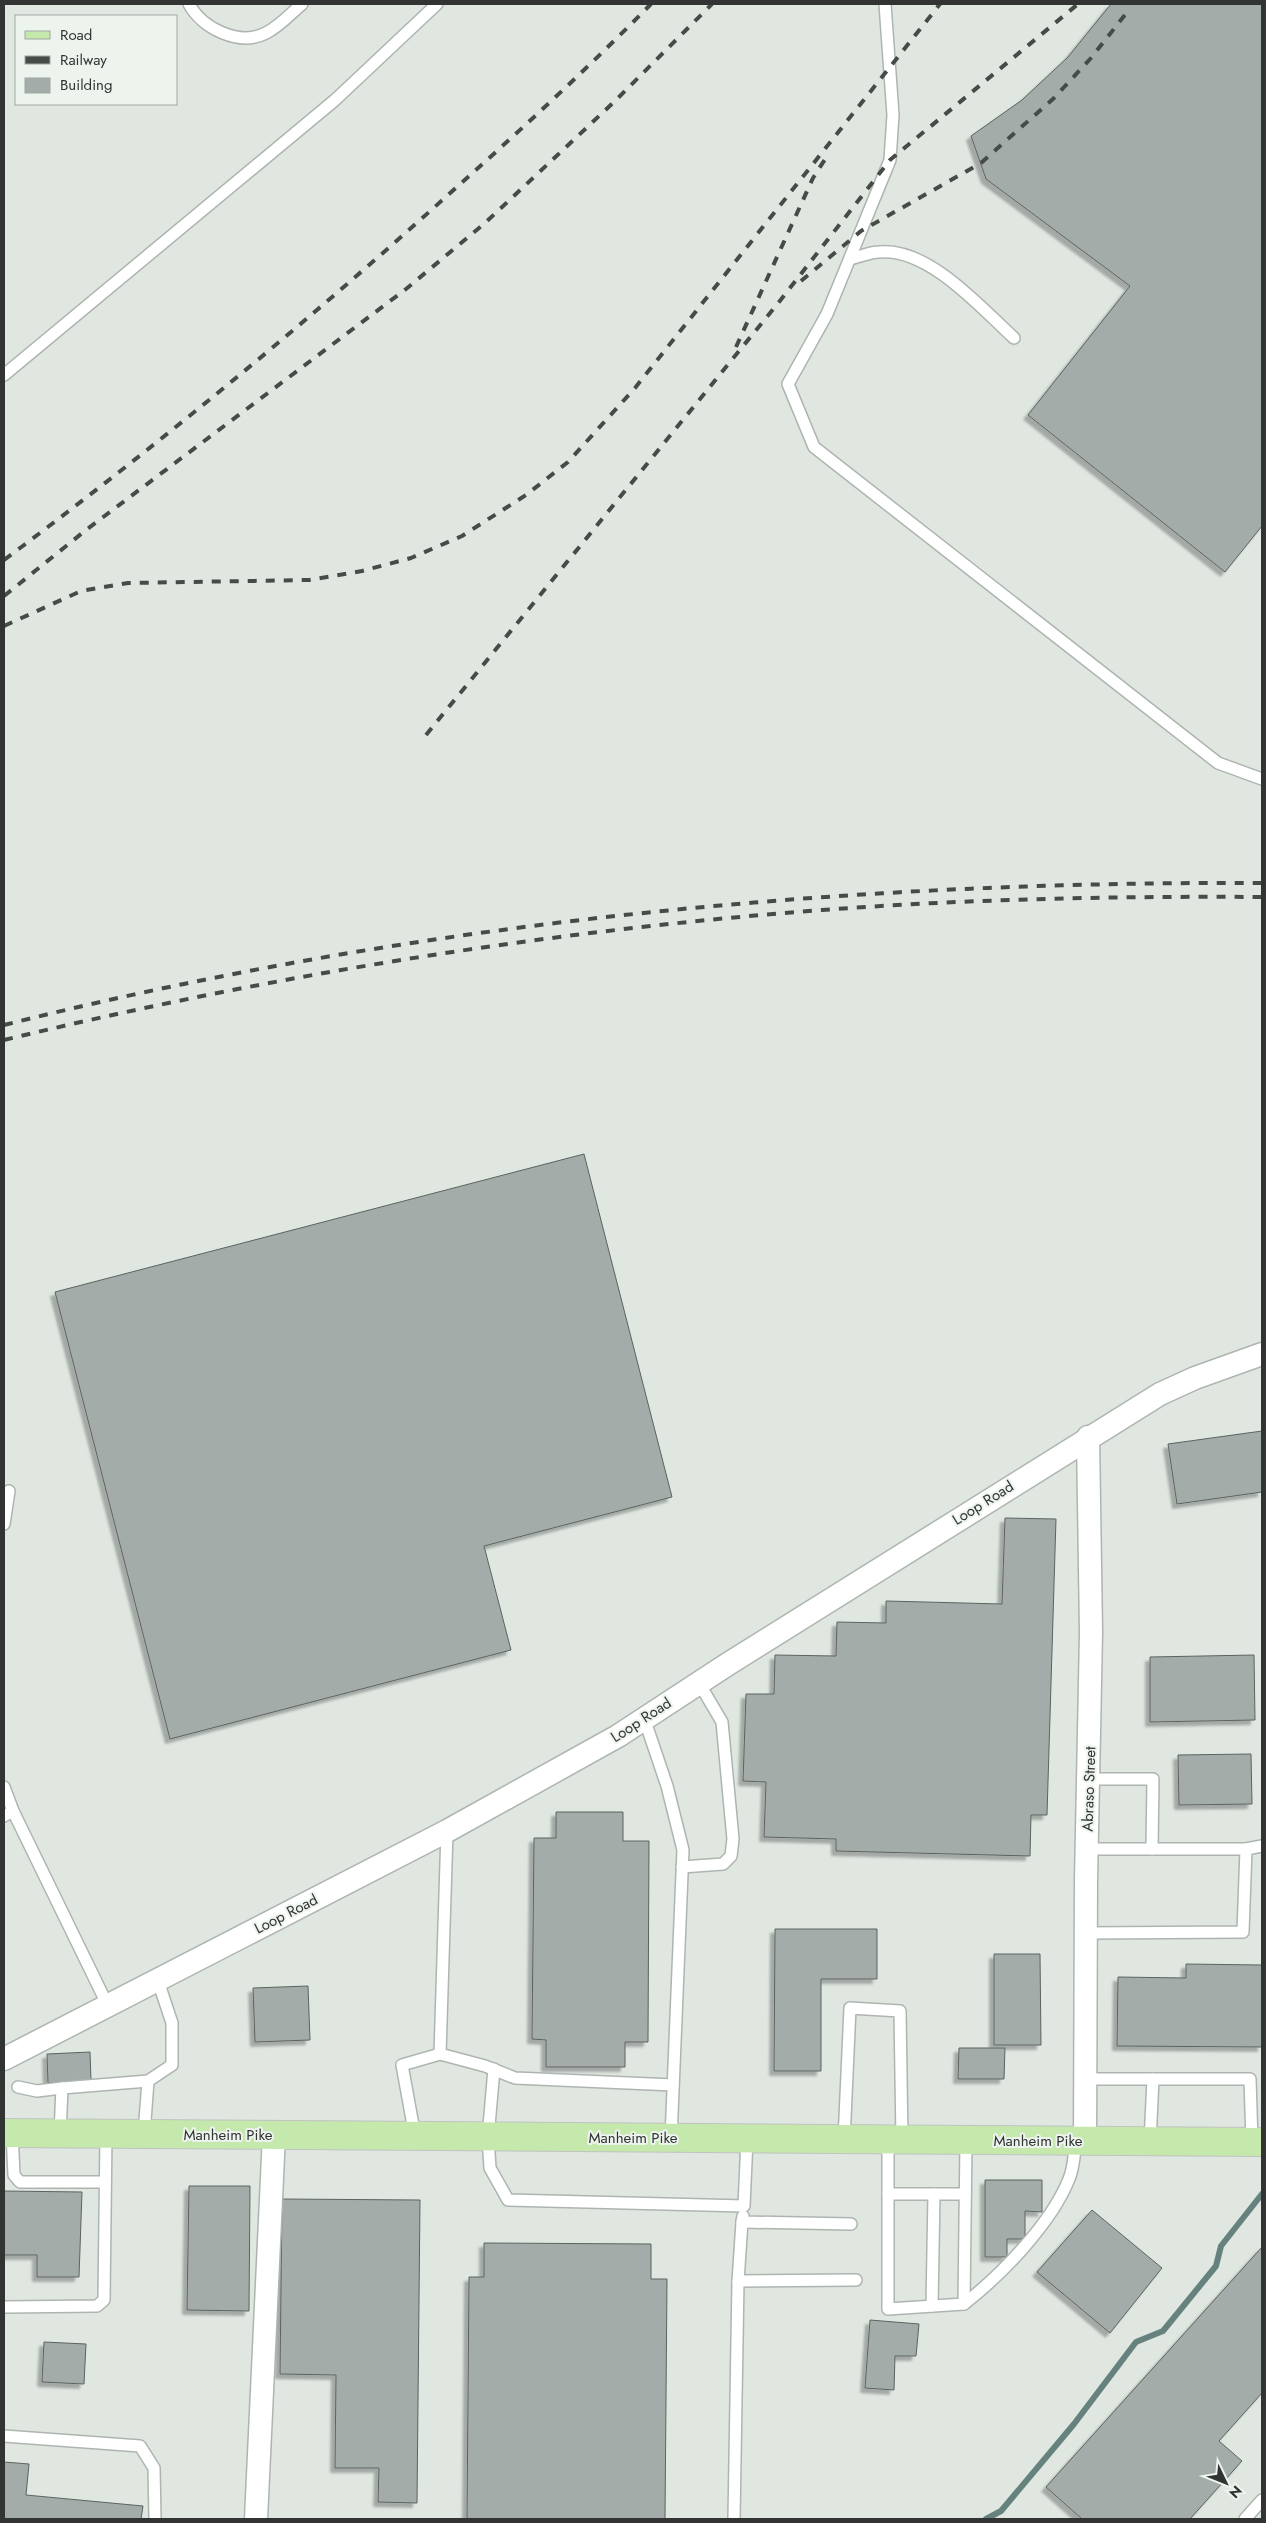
<svg xmlns="http://www.w3.org/2000/svg" width="1266" height="2523" font-family="Jost,sans-serif">
  <style>
    .lines { fill: none; stroke-linecap: round; stroke-linejoin: round }
    .stream { stroke: #66827f; stroke-width: 6 }
    .building { fill: #a3aca9; stroke: #5c6361; filter: url(#shadow) }
    .lane-casing { stroke: #aeb5b0; stroke-width: 14 }
    .street-casing { stroke: #aeb5b0; stroke-width: 25 }
    .primary-casing { stroke: #c1c2c2; stroke-width: 30 }
    .lane { stroke: #fff; stroke-width: 11 }
    .street { stroke: #fff; stroke-width: 22 }
    .primary { stroke: #c5e8ac; stroke-width: 28 }
    .rail { stroke: #474b48; stroke-width: 4; stroke-dasharray: 9 9; stroke-linecap: butt }
    .labels { text-anchor: middle; stroke-width: 4; stroke-linejoin: round; paint-order: stroke }
    .street-label { font-size: 15px; fill: #313432; stroke: #edf4ee }
  </style>
  <defs>
    <filter id="shadow"><feDropShadow dx="-4.5" dy="4.5" stdDeviation="1" flood-color="#0004"/></filter>
  </defs>
  <rect width="100%" height="100%" fill="#e0e7e1"/>
  <g class="lines">
    <path class="stream" d="M986,2519L1001,2511L1074,2424L1136,2342L1163,2331L1216,2266L1221,2246L1262,2194"/>
  </g>
  <g class="building">
    <path d="M1111,4H1262V526L1225,572L1028,415L1130,286L986,179L971,136L1022,100L1068,57Z"/>
    <path d="M584,1154L672,1497L484,1546L511,1650L170,1739L55,1292Z"/>
    <path d="M1262,1431V1492L1177,1504L1168,1444Z"/>
    <path d="M1005,1518L1056,1519L1047,1815H1031L1030,1856L836,1851V1839L764,1837L766,1782L743,1781L746,1694H774L775,1655L836,1656L837,1622L886,1623V1601L1002,1604Z"/>
    <path d="M1254,1655L1255,1720L1150,1722V1657Z"/>
    <path d="M1251,1754L1252,1804L1179,1805L1178,1755Z"/>
    <path d="M556,1812H623V1841H649L648,2042H625V2067H546V2040L532,2039L534,1838H556Z"/>
    <path d="M775,1929H877V1979H821V2071H774Z"/>
    <path d="M994,1954H1040L1041,2045H994Z"/>
    <path d="M1186,1964L1262,1965V2047L1117,2046L1118,1977L1186,1978Z"/>
    <path d="M308,1986L310,2040L255,2042L253,1988Z"/>
    <path d="M959,2048H1005L1004,2079H958Z"/>
    <path d="M90,2052L91,2080L48,2083L47,2054Z"/>
    <path d="M985,2180H1042V2212L1025,2211V2239H1007V2257H985Z"/>
    <path d="M189,2186H250L249,2311L187,2310Z"/>
    <path d="M4,2191L82,2192L79,2277H37V2255H4Z"/>
    <path d="M282,2199L420,2200L417,2503L378,2502L379,2468H335L336,2375L280,2374Z"/>
    <path d="M1092,2210L1162,2268L1110,2333L1037,2272Z"/>
    <path d="M484,2243L651,2244V2279H667L665,2519H467L469,2277H484Z"/>
    <path d="M1262,2247V2393L1219,2441L1242,2461L1190,2519H1082L1046,2487Z"/>
    <path d="M870,2320L919,2324L916,2356H895L894,2390L865,2388Z"/>
    <path d="M44,2342L86,2344L84,2384L42,2382Z"/>
    <path d="M4,2462L29,2464L26,2495L143,2506L141,2519H4Z"/>
  </g>
  <g class="lines">
    <g class="lane-casing">
      <g id="lane">
        <path d="M189,4C202,28 239,47 266,33C280,26 290,14 302,4"/>
        <path d="M885,4L893,115L890,160L827,314L788,384L814,447L1218,763L1262,779"/>
        <path d="M850,259C859,257 870,252 879,252C928,247 980,307 1014,338"/>
        <path d="M4,375L335,100L437,4"/>
        <path d="M4,1524L9,1491"/>
        <path d="M644,1718L667,1786L683,1850L671,2138"/>
        <path d="M1090,1779H1153L1152,1849"/>
        <path d="M4,1787L13,1811"/>
        <path d="M4,1816L13,1811L108,2006"/>
        <path d="M1087,1849H1246L1262,1846"/>
        <path d="M682,1867L723,1864L731,1856L733,1839L722,1722L699,1683"/>
        <path d="M1086,1933L1243,1932L1246,1849"/>
        <path d="M440,2054L447,1831"/>
        <path d="M494,2069L488,2137L490,2168L508,2200L744,2206L747,2139"/>
        <path d="M1085,2079H1250L1252,2142"/>
        <path d="M18,2087L37,2091L62,2088"/>
        <path d="M12,2133L14,2175L20,2182H105"/>
        <path d="M60,2134L62,2088L148,2081L172,2065V2023L158,1981"/>
        <path d="M144,2134L148,2081"/>
        <path d="M415,2136L402,2065L440,2054L485,2066L515,2078L673,2085"/>
        <path d="M844,2140L850,2008L900,2011L902,2140"/>
        <path d="M888,2140V2309L964,2304L966,2141"/>
        <path d="M1150,2142L1153,2079"/>
        <path d="M888,2194H965"/>
        <path d="M743,2216L742,2222L851,2224"/>
        <path d="M742,2222L738,2281L856,2280"/>
        <path d="M964,2304C1001,2275 1051,2224 1069,2179C1074,2168 1074,2153 1076,2142"/>
        <path d="M932,2306L934,2194"/>
        <path d="M4,2307L97,2306L104,2300L106,2134"/>
        <path d="M4,2436L140,2446L154,2468L155,2519"/>
        <path d="M734,2519L738,2281"/>
        <path d="M1245,2519L1262,2500"/>
      </g>
    </g>
    <g class="street-casing">
      <g id="street">
        <path d="M4,2059L447,1831L618,1736L728,1664L1160,1394L1195,1378L1262,1354"/>
        <path d="M1085,2142L1086,1881L1091,1632L1088,1437"/>
        <path d="M256,2519L274,2135"/>
      </g>
    </g>
    <g class="primary-casing">
      <path id="primary" d="M4,2133L1262,2142"/>
    </g>
    <use href="#lane" class="lane"/>
    <use href="#street" class="street"/>
    <use href="#primary" class="primary"/>
    <g class="rail">
      <path d="M801,281L861,231L981,163L1054,98L1091,58L1128,11"/>
      <path d="M736,347L813,178L829,153"/>
      <path d="M4,560C161,443 312,318 458,186C524,127 589,67 651,4"/>
      <path d="M4,596L86,530L406,289L485,223L614,102L712,4"/>
      <path d="M4,626L81,591L128,583L309,580L362,571L411,558L462,536L526,495L568,462L635,388L940,4"/>
      <path d="M426,735L779,302L890,160L1078,4"/>
      <path d="M4,1025C414,922 839,881 1262,883"/>
      <path d="M4,1040C273,975 546,931 822,910C969,899 1116,896 1262,897"/>
    </g>
  </g>
  <g class="labels">
    <g class="street-label">
      <text transform="translate(983 1503) rotate(-32)" y="5">Loop Road</text>
      <text transform="translate(641 1720) rotate(-33)" y="5">Loop Road</text>
      <text transform="translate(1089 1789) rotate(-88)" y="5">Abraso Street</text>
      <text transform="translate(286 1914) rotate(-27)" y="5">Loop Road</text>
      <text x="228" y="2140">Manheim Pike</text>
      <text x="633" y="2143">Manheim Pike</text>
      <text x="1038" y="2146">Manheim Pike</text>
    </g>
  </g>
  <rect width="1266" height="2523" fill="none" stroke="#313432" stroke-width="10"/>
  <rect x="15" y="15" width="162" height="90" fill="#edf4ee" stroke="#a2a7a3"/>
  <rect x="25" y="31" width="25" height="8" fill="#c5e8ac" stroke="#a2a7a3"/>
  <text x="60" y="40" font-size="15" fill="#313432">Road</text>
  <rect x="25" y="56" width="25" height="8" fill="#474b48" stroke="#a2a7a3"/>
  <text x="60" y="65" font-size="15" fill="#313432">Railway</text>
  <rect x="25" y="78" width="25" height="15" fill="#a3aca9" stroke="#a2a7a3"/>
  <text x="60" y="90" font-size="15" fill="#313432">Building</text>
  <g transform="translate(1226 2483) rotate(133)" stroke="#edf4ee" stroke-width="4" paint-order="stroke">
  <path d="M0-4L9 19L0 12L-9 19Z" fill="#313432"/>
  <text y="-8" font-size="14" font-weight="bold" text-anchor="middle" fill="#313432">N</text>
  </g>
</svg>
